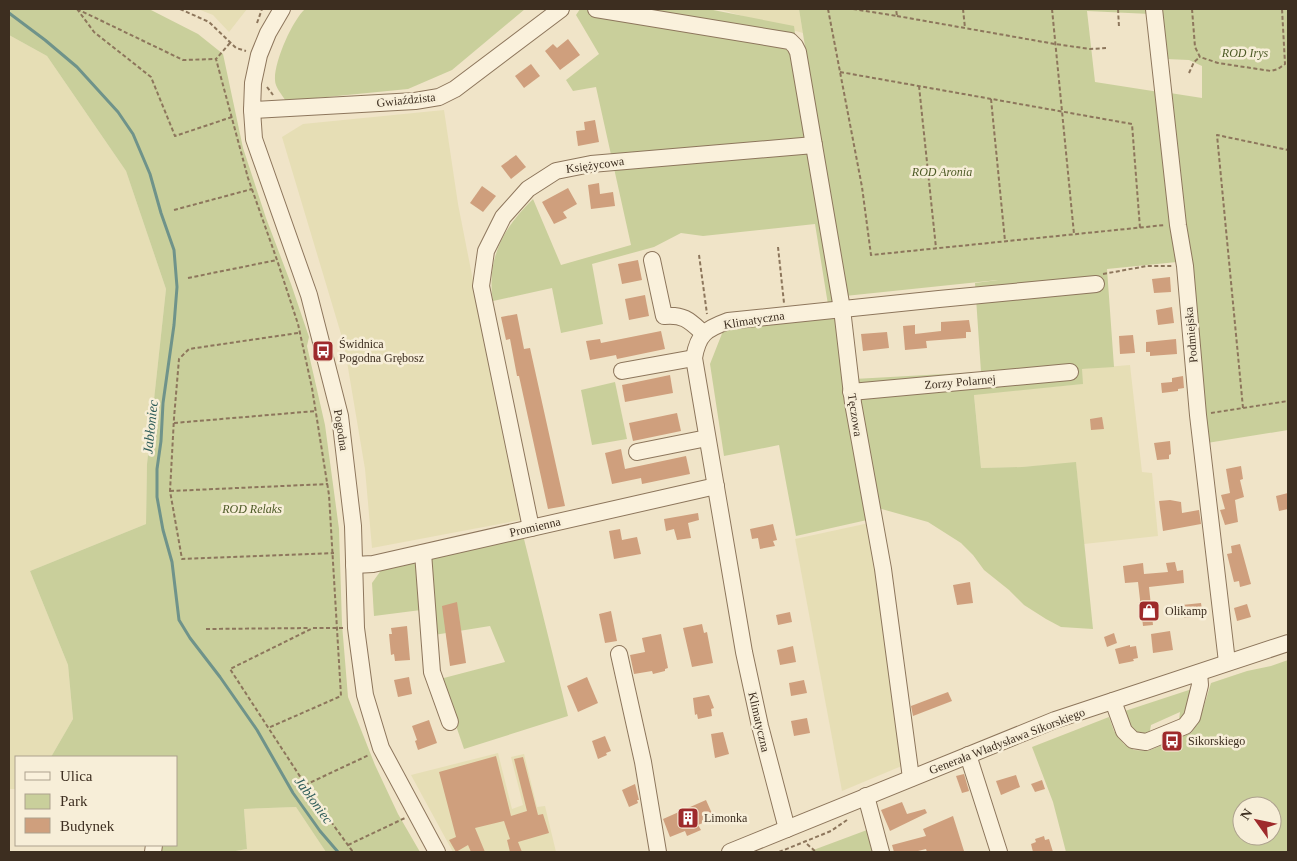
<svg xmlns="http://www.w3.org/2000/svg" width="1297" height="861" font-family="'Times New Roman',serif">
  <style>
    .farmland { fill: #e6deb5 }
    .green { fill: #c9cf9b; fill-rule: evenodd }
    .lines { fill: none; stroke-linecap: round; stroke-linejoin: round }
    .stream { stroke: #6f938a; stroke-width: 3 }
    .building { fill: #cf9f7d }
    .minor-casing { stroke: #8d765c; stroke-width: 18 }
    .path { stroke: #8d765c; stroke-width: 2; stroke-dasharray: 4 2.5; stroke-linecap: butt }
    .minor { stroke: #faf1dc; stroke-width: 16 }
    .labels { text-anchor: middle; stroke-width: 5; stroke-linejoin: round; paint-order: stroke }
    .park-label { font-size: 12px; font-style: italic; fill: #4d5a26; stroke: #f7eed8 }
    .street-label { font-size: 12px; fill: #3d2e20; stroke: #f7eed8 }
    .poi-label { font-size: 12px; fill: #3d2e20; stroke: #f7eed8; text-anchor: start }
    .water-label { font-size: 14px; font-style: italic; fill: #2f5d5a; stroke: #f7eed8 }
  </style>
  <rect width="100%" height="100%" fill="#f0e4c8"/>
  <g class="farmland">
    <path d="M198,9H247L229,32L213,15Z"/>
    <path d="M718,9H799L803,33Z"/>
    <path d="M9,35L47,56L126,171L166,289L147,464L146,524L30,571L68,665L73,719L51,757H16V789H9Z"/>
    <path d="M444,110L458,204L520,520L372,548L365,469L344,344L282,137L303,124Z"/>
    <path d="M1130,365L1142,472L1152,473L1158,536L1084,544L1076,463L1022,467L981,468L974,394L1082,384L1081,369Z"/>
    <path d="M869,523L904,765L842,791L795,539Z"/>
    <path d="M498,753L512,809L523,805L511,757L524,754L537,807L545,806L556,852H453L411,775Z"/>
    <path d="M296,807L326,852H230L247,849L244,809Z"/>
  </g>
  <g class="green">
    <path d="M9,9H149L198,34L223,54L243,148L266,218L291,284L309,337L307,346L325,425L339,529L342,624L348,697L375,765L398,814L420,852H326L296,807L244,809L247,849L230,852H158V845H176V757H51L73,719L68,665L30,571L146,524L147,464L166,289L126,171L47,56L9,35Z"/>
    <path d="M305,9H525L452,70L408,89L286,101C282,95 275,87 275,80C274,62 292,21 305,9Z"/>
    <path d="M580,9H708L794,26L825,255L867,520L796,536L779,445L724,456L710,364L723,331L830,317L815,224L703,236L681,233L654,247L592,264L603,324L561,333L552,288L493,301C486,258 504,227 533,199L561,265L631,245L596,87L573,91L566,80L599,54L576,15Z"/>
    <path d="M799,9H1150V14L1087,11L1095,82L1159,92L1177,262L1107,269L1114,367L1082,369L1083,384L974,395L981,468L1022,467L1076,462L1093,629L1061,627L1046,619L1024,605L1009,590L984,570L973,555L961,543L928,522L878,508L854,379L981,372L975,283L998,280L845,296Z"/>
    <path d="M1160,9H1288V430L1207,443L1189,239L1184,240L1170,93L1202,98V66L1189,60L1166,59Z"/>
    <path d="M615,382L627,439L592,445L581,390Z"/>
    <path d="M523,535L568,716L464,749L440,679L505,662L490,626L434,635L429,558Z"/>
    <path d="M418,560L421,610L374,616L372,583L382,569Z"/>
    <path d="M1288,660V852H1066L1053,802L1032,747L1109,717L1114,731L1124,744L1134,750L1148,751L1191,733L1199,722L1211,683L1247,671L1271,666ZM1242,806H1272V836H1242Z"/>
    <path d="M1192,689L1186,714L1179,720L1180,712L1151,725L1149,736H1142L1130,730L1125,711Z"/>
    <path d="M867,830L872,852H808Z"/>
  </g>
  <g class="lines">
    <path class="stream" d="M9,13L45,40L77,67L118,112L133,134L150,174L161,213L174,250L177,287L174,325L163,403L161,441L157,469V497L163,530L172,562L179,620L190,638L220,677L257,730L293,793L320,831L338,852"/>
  </g>
  <g class="building">
    <path d="M568,39L580,55L560,70L545,51L553,44L557,48Z"/>
    <path d="M531,64L540,76L524,88L515,76Z"/>
    <path d="M595,120L599,142L578,146L576,131L585,130L584,122Z"/>
    <path d="M516,155L526,167L511,179L501,166Z"/>
    <path d="M599,183L600,194L613,192L615,206L591,209L588,185Z"/>
    <path d="M482,186L496,196L483,212L470,203Z"/>
    <path d="M568,188L577,204L563,212L567,218L554,224L542,202Z"/>
    <path d="M638,260L642,280L622,284L618,264Z"/>
    <path d="M1170,277L1171,292L1154,293L1152,279Z"/>
    <path d="M645,295L649,316L629,320L625,299Z"/>
    <path d="M1172,307L1174,323L1158,325L1156,310Z"/>
    <path d="M517,314L524,349L530,348L565,506L548,509L519,376H517L510,339L506,340L501,317Z"/>
    <path d="M969,320L971,332H966V338L926,341L927,348L905,350L903,326L915,325V334L941,331V322Z"/>
    <path d="M661,331L665,349L617,359L616,355L590,360L586,341L600,339L601,343Z"/>
    <path d="M887,332L889,348L863,351L861,334Z"/>
    <path d="M1133,335L1135,353L1120,354L1119,336Z"/>
    <path d="M1176,339L1177,354L1150,356V352H1146V342Z"/>
    <path d="M670,375L673,393L625,402L622,385Z"/>
    <path d="M1183,376L1184,388L1178,389V391L1162,393L1161,383L1172,382V378Z"/>
    <path d="M677,413L681,431L633,441L629,423Z"/>
    <path d="M1102,417L1104,429L1091,430L1090,419Z"/>
    <path d="M1170,441L1171,454L1169,455V459L1157,460L1154,443Z"/>
    <path d="M621,449L625,469L686,456L690,474L642,484L641,478L612,484L605,453Z"/>
    <path d="M1241,466L1243,479L1240,480L1244,497L1235,500L1238,522L1225,525L1220,510L1225,509L1221,495L1230,493L1226,469Z"/>
    <path d="M1288,493V509L1279,511L1276,496Z"/>
    <path d="M1170,500L1181,502L1182,513L1199,510L1201,524L1163,531L1159,501Z"/>
    <path d="M698,513L699,520L688,523L691,538L677,540L674,529L666,531L664,519Z"/>
    <path d="M773,524L777,540L773,541L775,546L760,549L758,538L752,539L750,529Z"/>
    <path d="M620,529L622,540L637,537L641,554L614,559L609,531Z"/>
    <path d="M1240,544L1251,584L1240,587L1239,581L1234,582L1227,554L1232,553L1231,546Z"/>
    <path d="M1175,562L1177,571L1183,570L1184,583L1149,587L1153,625L1143,626L1138,582L1125,583L1123,566L1143,563L1144,574L1168,572L1166,563Z"/>
    <path d="M970,582L973,603L957,605L953,585Z"/>
    <path d="M457,602L466,663L450,666L442,606Z"/>
    <path d="M1201,603L1203,616L1184,618L1182,605Z"/>
    <path d="M1247,604L1251,617L1237,621L1234,608Z"/>
    <path d="M611,611L617,641L605,643L599,614Z"/>
    <path d="M790,612L792,622L778,625L776,615Z"/>
    <path d="M702,624L704,633L707,632L713,663L692,667L683,628Z"/>
    <path d="M407,626L410,660L395,661L394,654L391,655L389,634H392L391,628Z"/>
    <path d="M1170,631L1173,650L1153,653L1151,634Z"/>
    <path d="M1114,633L1117,643L1107,647L1104,637Z"/>
    <path d="M661,634L668,668L665,669V671L653,674L652,671L634,674L630,655L645,652L642,638Z"/>
    <path d="M1130,645V647L1136,646L1138,658L1133,659L1134,661L1119,664L1115,649Z"/>
    <path d="M793,646L796,662L780,665L777,650Z"/>
    <path d="M409,677L412,694L398,697L394,680Z"/>
    <path d="M587,677L598,703L578,712L567,686Z"/>
    <path d="M804,680L807,693L791,696L789,683Z"/>
    <path d="M948,692L952,701L913,716L911,706Z"/>
    <path d="M709,695L714,708L711,709L712,716L698,719L697,714L695,715L693,698Z"/>
    <path d="M807,718L810,733L794,736L791,721Z"/>
    <path d="M429,720L437,743L418,750L415,741L417,740L412,726Z"/>
    <path d="M723,732L729,754L715,758L711,734Z"/>
    <path d="M605,736L611,751L606,753L607,755L598,759L592,741Z"/>
    <path d="M496,756L511,816L527,811L514,759L523,757L538,815L543,814L549,833L518,842L522,852H510L507,840L510,839L504,821L475,828L485,852H471L468,845L456,852L449,840L456,837L439,772Z"/>
    <path d="M964,774L969,791L962,793L956,776Z"/>
    <path d="M1016,775L1020,787L1001,795L996,781Z"/>
    <path d="M1042,780L1045,789L1035,792L1031,784Z"/>
    <path d="M635,784L639,800H637L638,803L629,807L622,790Z"/>
    <path d="M706,800L714,818L698,825L701,830L687,836L685,831L670,837L663,819Z"/>
    <path d="M902,802L907,814L925,809L927,813L890,831L881,810Z"/>
    <path d="M953,816L964,851L927,852L926,849L914,852H894L892,845L926,836L923,829Z"/>
    <path d="M1044,836L1045,840L1049,839L1053,852H1033L1031,844L1036,842L1035,839Z"/>
  </g>
  <g class="lines">
    <g class="minor-casing">
      <g id="minor">
        <path d="M282,9L268,33L259,55L253,83L252,110L254,139L309,295L340,416L353,526L356,628L365,695L381,748L437,852"/>
        <path d="M596,9L790,41L795,46L798,52L842,309L853,403L883,569L911,778"/>
        <path d="M1154,9L1178,225L1185,266L1198,415L1227,662"/>
        <path d="M252,110L415,101L439,97L455,89L561,9"/>
        <path d="M652,260L664,316C684,314 690,321 703,333"/>
        <path d="M622,371L694,358"/>
        <path d="M851,392L1070,372"/>
        <path d="M637,452L707,438"/>
        <path d="M531,528L481,286L486,251L503,217L528,189L556,171L591,164L814,145"/>
        <path d="M423,553L432,672L450,722"/>
        <path d="M354,565L373,564L716,486"/>
        <path d="M619,654L643,762L658,852"/>
        <path d="M1113,701L1124,731L1133,740L1146,742L1185,726L1192,717L1200,685L1199,673"/>
        <path d="M968,755L999,852"/>
        <path d="M866,796L881,852"/>
        <path d="M787,829L760,726L744,652L694,358C698,334 706,329 728,321L939,299L1096,284"/>
        <path d="M153,852L154,845"/>
        <path d="M730,852L1055,720L1288,643"/>
      </g>
    </g>
    <g class="path">
      <path d="M77,9L94,32L151,77L175,136L232,117"/>
      <path d="M77,9L183,60L216,59"/>
      <path d="M180,9L209,22L236,48L246,51"/>
      <path d="M828,9L862,187L871,255L1165,225"/>
      <path d="M853,9L897,16L896,9"/>
      <path d="M963,9L965,28"/>
      <path d="M1052,9L1074,234"/>
      <path d="M1118,9L1119,27"/>
      <path d="M1192,9L1195,47L1200,57L1218,63L1271,71L1278,69L1285,64L1282,9"/>
      <path d="M897,16L1055,44L1090,49L1106,48"/>
      <path d="M257,23L262,9"/>
      <path d="M230,43L216,59L248,178L277,260L298,324L312,388L329,495L341,696L268,728"/>
      <path d="M840,72L1132,124L1140,228"/>
      <path d="M1189,73L1194,62L1200,57"/>
      <path d="M919,86L936,248"/>
      <path d="M267,87L273,95"/>
      <path d="M991,99L1005,241"/>
      <path d="M174,210L252,189"/>
      <path d="M778,247L784,303"/>
      <path d="M699,255L707,314"/>
      <path d="M1103,274L1147,266H1172"/>
      <path d="M188,278L277,260"/>
      <path d="M298,333L189,349L179,359L174,418L170,491L182,559L334,553"/>
      <path d="M1243,408L1217,135L1288,150"/>
      <path d="M1211,413L1288,401"/>
      <path d="M174,423L316,411"/>
      <path d="M170,491L328,484"/>
      <path d="M343,628H313L230,669L316,801L353,852"/>
      <path d="M206,629L310,628"/>
      <path d="M305,785L369,755"/>
      <path d="M807,844L816,852"/>
      <path d="M348,845L405,818"/>
      <path d="M779,852L831,831L847,820"/>
    </g>
    <use href="#minor" class="minor"/>
  </g>
  <defs>
    <g id="bus-square" transform="scale(1.125)"><rect x="-9" y="-9" width="18" height="18" rx="4" fill="#9e2a2b" stroke="#f7eed8"/><path d="M-5-6H5V4H4V6H2V4H-2V6H-4V4H-5ZM-3.5-4V0h7V-4ZM-3.5 1.2v1.5H-2V1.2ZM2 1.2v1.5H3.5V1.2Z" fill="#fff"/></g>
    <g id="shop-square" transform="scale(1.125)"><rect x="-9" y="-9" width="18" height="18" rx="4" fill="#9e2a2b" stroke="#f7eed8"/><path d="M-5-2.5h2.3a2.7 3.5 0 0 1 5.4 0H5L5.5 6h-11ZM-1.5-2.5h3a1.5 2.3 0 0 0-3 0Z" fill="#fff"/></g>
    <g id="building-square" transform="scale(1.125)"><rect x="-9" y="-9" width="18" height="18" rx="4" fill="#9e2a2b" stroke="#f7eed8"/><path d="M-4-6H4V6H1V3H-1V6H-4ZM-2.5-4.3h1.7v1.8h-1.7ZM.8-4.3h1.7v1.8H.8ZM-2.5-1h1.7V.8h-1.7ZM.8-1h1.7V.8H.8Z" fill="#fff"/></g>
  </defs>
  <g fill-rule="evenodd">
    <use href="#bus-square" x="323" y="351"/>
    <use href="#shop-square" x="1149" y="611"/>
    <use href="#bus-square" x="1172" y="741"/>
    <use href="#building-square" x="688" y="818"/>
  </g>
  <g class="labels">
    <g class="park-label">
      <text x="1245" y="57">ROD Irys</text>
      <text x="942" y="176">ROD Aronia</text>
      <text x="252" y="513">ROD Relaks</text>
    </g>
    <g class="street-label">
      <text transform="translate(406 100) rotate(-6)" y="4">Gwiaździsta</text>
      <text transform="translate(595 165) rotate(-8)" y="4">Księżycowa</text>
      <text transform="translate(754 320) rotate(-9)" y="4">Klimatyczna</text>
      <text transform="translate(1191 335) rotate(-95)" y="4">Podmiejska</text>
      <text transform="translate(960 382) rotate(-5)" y="4">Zorzy Polarnej</text>
      <text transform="translate(855 415) rotate(81)" y="4">Tęczowa</text>
      <text transform="translate(341 430) rotate(81)" y="4">Pogodna</text>
      <text transform="translate(535 527) rotate(-13)" y="4">Promienna</text>
      <text transform="translate(759 722) rotate(77)" y="4">Klimatyczna</text>
      <text transform="translate(1007 741) rotate(-21)" y="4">Generała Władysława Sikorskiego</text>
    </g>
    <g class="poi-label">
      <text x="339" y="348">Świdnica<tspan x="339" dy="14">Pogodna Grębosz</tspan></text>
      <text x="1165" y="615">Olikamp</text>
      <text x="1188" y="745">Sikorskiego</text>
      <text x="704" y="822">Limonka</text>
    </g>
    <g class="water-label">
      <text transform="translate(150 427) rotate(-84)" y="5">Jabłoniec</text>
      <text transform="translate(314 800) rotate(54)" y="5">Jabłoniec</text>
    </g>
  </g>
  <rect width="1297" height="861" fill="none" stroke="#3d2e20" stroke-width="20"/>
  <rect x="15" y="756" width="162" height="90" fill="#f7eed8" stroke="#ada18e"/>
  <rect x="25" y="772" width="25" height="8" fill="#faf1dc" stroke="#ada18e"/>
  <text x="60" y="781" font-size="15" fill="#3d2e20">Ulica</text>
  <rect x="25" y="794" width="25" height="15" fill="#c9cf9b" stroke="#ada18e"/>
  <text x="60" y="806" font-size="15" fill="#3d2e20">Park</text>
  <rect x="25" y="818" width="25" height="15" fill="#cf9f7d" stroke="#ada18e"/>
  <text x="60" y="831" font-size="15" fill="#3d2e20">Budynek</text>
  <g transform="translate(1257 821) rotate(303)"><circle r="24" fill="#f7eed8" stroke="#ada18e"/>
  <path d="M0-4L9 19L0 12L-9 19Z" fill="#9e2a2b"/>
  <text y="-8" font-size="14" font-weight="bold" text-anchor="middle" fill="#3d2e20">N</text>
  </g>
</svg>
